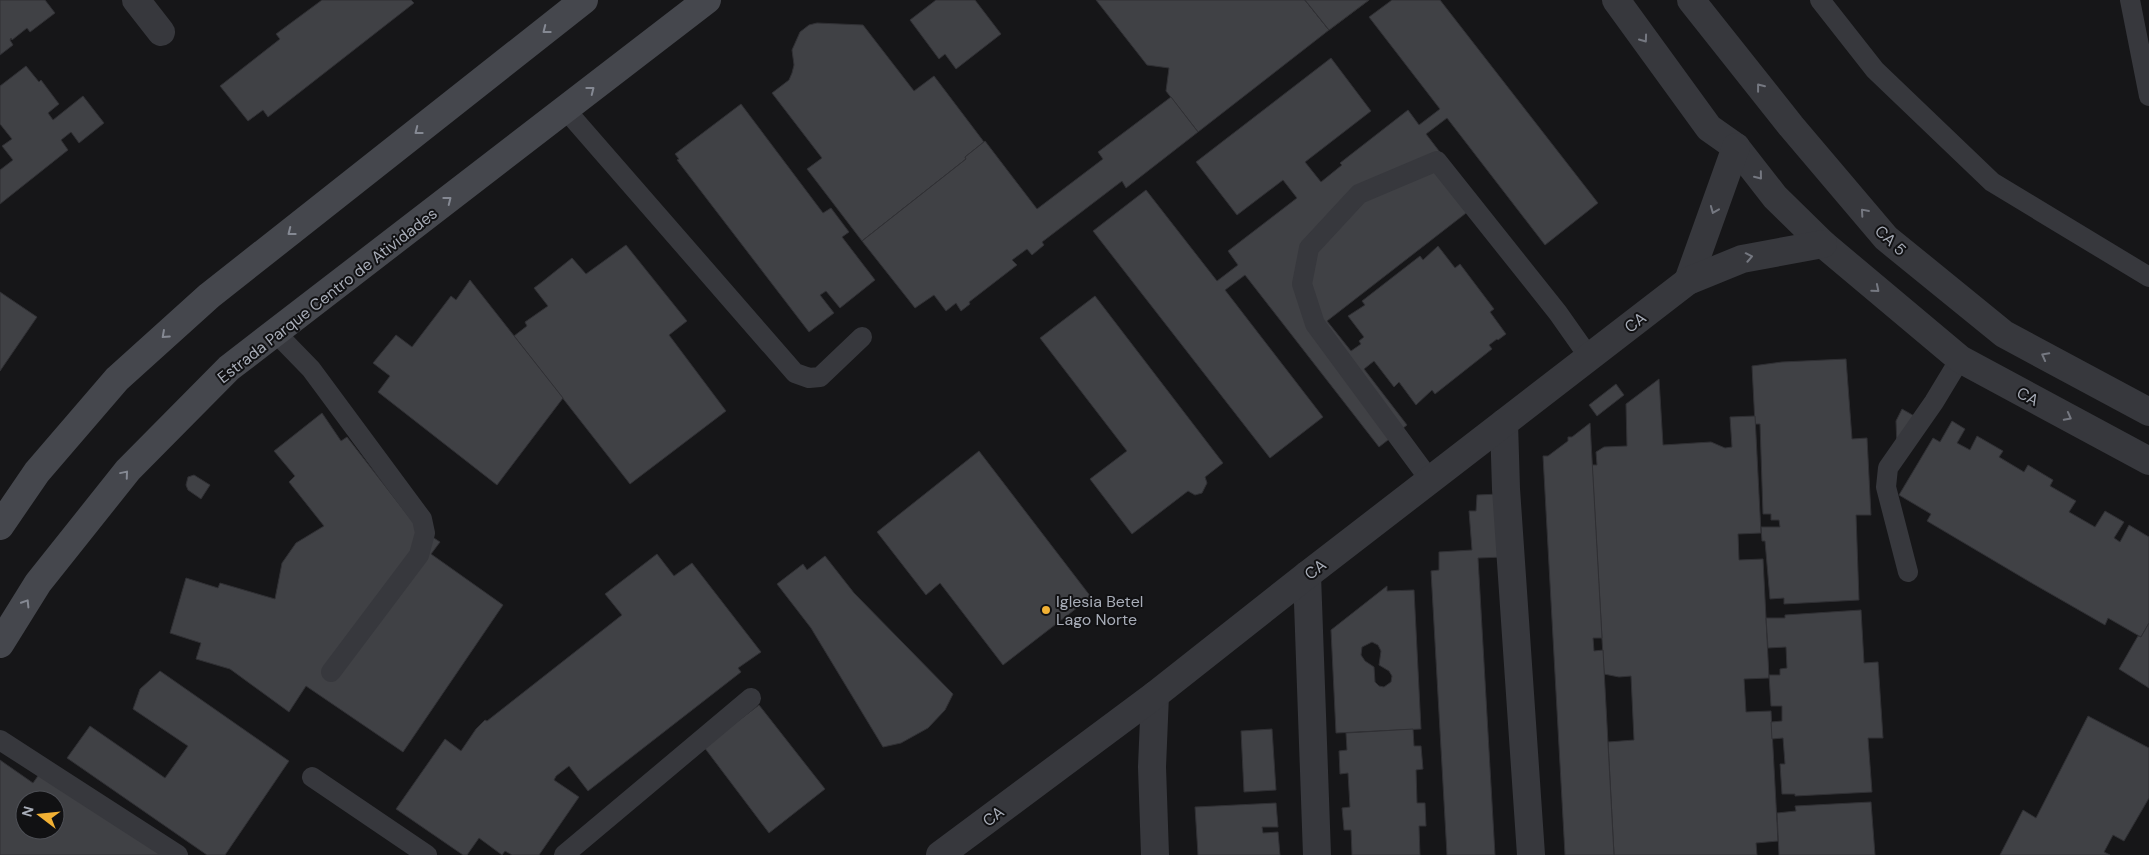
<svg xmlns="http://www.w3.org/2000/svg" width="2149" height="855" font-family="'DM Sans',sans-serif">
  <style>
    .building { fill: #404145; stroke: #303034; fill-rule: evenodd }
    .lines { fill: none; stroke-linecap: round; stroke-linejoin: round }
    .service { stroke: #37383d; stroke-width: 20 }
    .minor { stroke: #37383d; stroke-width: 28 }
    .tertiary { stroke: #37383d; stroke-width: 28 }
    .secondary { stroke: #45474d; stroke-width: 28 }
    .oneway { stroke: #858993 }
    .oneway2 { stroke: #757881 }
    .poi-dot { fill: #f2b134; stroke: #111113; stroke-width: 2 }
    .labels { text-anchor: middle; stroke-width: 4; stroke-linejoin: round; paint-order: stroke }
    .street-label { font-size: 16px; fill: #a8adb8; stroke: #111113 }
    .poi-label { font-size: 16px; fill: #a8adb8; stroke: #111113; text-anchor: start }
  </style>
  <rect width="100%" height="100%" fill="#161618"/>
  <g class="building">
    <path d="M0,0H45L55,13L30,32L27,28L12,40L11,38L10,40L13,45L0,55Z"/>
    <path d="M322,0H411L414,3L268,117L263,110L248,121L220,86L280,39L276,34Z"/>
    <path d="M936,0H975L1001,34L956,69L945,54L939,59L910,20Z"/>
    <path d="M1096,0H1305L1329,30L1198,132L1166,91L1169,68L1147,65Z"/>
    <path d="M1305,0H1314L1330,20L1355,0H1369L1329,30Z"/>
    <path d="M1305,0H1369L1329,30Z"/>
    <path d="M1392,0H1440L1598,203L1545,245L1447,118L1426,134L1479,203L1327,321L1351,351L1361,344L1359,341L1364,337L1348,316L1365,305L1362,301L1420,256L1423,260L1438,246L1455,268L1460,264L1494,309L1490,312L1506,334L1498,340L1497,339L1489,345L1492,349L1435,394L1432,390L1416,405L1399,382L1394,387L1374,361L1364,369L1407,425L1379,447L1245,275L1225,290L1323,417L1270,458L1093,231L1146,190L1217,281L1238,265L1228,251L1297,198L1283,180L1237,215L1196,162L1331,58L1371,111L1305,162L1321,182L1342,165L1340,163L1408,110L1419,125L1440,109L1369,17Z"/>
    <path d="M817,23L863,25L914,91L934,76L984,142L965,157L966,159L862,241L807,169L822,158L772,93L789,80L792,73L794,65L792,50L800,32L809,25Z"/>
    <path d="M26,66L39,82L41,80L59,104L48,113L53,120L83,96L104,123L79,143L71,132L61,140L68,150L0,204V170L13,160L2,146L12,139L0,124V86Z"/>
    <path d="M1171,97L1198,132L1126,188L1122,181L1042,242L1044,245L1032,255L1027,249L1012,260L1017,265L969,302L970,304L961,311L956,303L946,311L934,295L915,308L862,241L966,159L965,157L985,141L1037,209L1103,159L1098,152Z"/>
    <path d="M741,104L823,213L831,208L849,232L842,237L875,280L840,308L826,291L820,295L834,313L809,332L677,160L679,159L675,154Z"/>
    <path d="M626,245L687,321L669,335L726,411L630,484L514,336L527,326L525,322L548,306L534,288L542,282L572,258L586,274Z"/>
    <path d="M470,280L563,398L497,485L378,392L390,376L373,363L396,335L412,347L451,296L456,300Z"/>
    <path d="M0,292L37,317L0,371Z"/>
    <path d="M1095,296L1223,463L1205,477L1207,483L1202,493L1195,495L1188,491L1132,534L1090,479L1127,451L1040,338Z"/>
    <path d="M1846,359L1852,439L1867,438L1871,515H1856L1859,600L1784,604V598L1770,599L1765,541H1762L1761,527H1780L1779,520H1771V514H1763L1760,424H1755L1752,366L1782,362Z"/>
    <path d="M1659,379L1663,445L1711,442L1725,448L1732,447L1730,417L1755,416L1761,533L1738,534L1739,560L1763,559L1769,678L1744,679L1746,712L1771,711L1778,841L1756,843L1757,855H1614L1608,742L1634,740L1631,676L1619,677L1604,674L1592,465H1597L1596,452L1604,447L1627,446L1626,404Z"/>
    <path d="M1616,384L1624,395L1597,416L1589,405Z"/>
    <path d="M1902,409L1923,421L1897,446L1896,421Z"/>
    <path d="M322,413L341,441L347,437L417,527L440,542L431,554L503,605L403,752L306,686L289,712L230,669L196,659L201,643L170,633L186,578L218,588L220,583L275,599L282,563L296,543L324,526L289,482L295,476L274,451Z"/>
    <path d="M1952,421L1965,429L1957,443L1970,450L1977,436L2003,451L1999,457L2024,472L2028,465L2053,480L2050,486L2076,501L2069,512L2095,527L2105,511L2124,522L2114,538L2120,542L2129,525L2149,537V623L2141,637L2108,618L2105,625L2030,582L1927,521L1931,514L1899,495L1933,438L1940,442Z"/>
    <path d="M1590,423L1602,638H1593L1594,651L1603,650L1614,855H1565L1543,456H1548L1568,441V437H1572Z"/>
    <path d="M979,451L1091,597L1003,665L940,583L926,595L877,532Z"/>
    <path d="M194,475L210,485L201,499L188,490L186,485L188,477Z"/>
    <path d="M1499,494L1504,557L1478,558L1495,855H1447L1431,571L1439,570V552L1472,550L1469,511H1476L1477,495Z"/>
    <path d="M657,554L674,576L692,563L761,652L738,668L741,672L588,791L569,766L556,776L554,780L579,797L539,855H512L505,851L502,855L479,838L467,855H463L396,809L445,739L461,751L476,729L485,720L487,721L622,615L605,594Z"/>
    <path d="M825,556L854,593L953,694L945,710L928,728L901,743L883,747L811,628L777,584L803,564L807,570Z"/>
    <path d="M1387,586V591L1414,590L1421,729L1336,733L1331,630ZM1372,642L1378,645L1381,651L1379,665L1389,671L1392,676L1391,682L1384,687L1379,686L1375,682L1374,667L1365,661L1361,655L1362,647Z"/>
    <path d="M1861,610L1864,663L1878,662L1883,738H1868L1872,792L1795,796V794H1782L1780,764H1785L1783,738L1772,739L1771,722L1782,721V706H1771L1769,675H1780V669L1787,668L1786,647L1768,648L1766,618H1785V615Z"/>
    <path d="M2149,623V688L2119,669L2138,636L2141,637Z"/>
    <path d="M160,671L289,761L225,855H207L67,758L90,726L165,778L188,746L133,709L140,689Z"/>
    <path d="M759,705L825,789L769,833L704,747Z"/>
    <path d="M2088,716L2149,748V798L2124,841L2113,835L2104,852L2110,855H2000L2023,810L2036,818Z"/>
    <path d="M1272,729L1276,790L1244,792L1241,731Z"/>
    <path d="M1413,729L1414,746H1421L1423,769L1416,770L1417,803H1425L1426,826H1419L1420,855H1352L1351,830H1344L1342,808L1350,807L1348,773L1340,774L1339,751L1347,750L1346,733Z"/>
    <path d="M0,760L33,783L45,766L173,855H0ZM25,800H55V830H25Z"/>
    <path d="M1871,802L1875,855H1779L1777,813L1796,811L1795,806Z"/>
    <path d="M1276,803L1278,827H1262L1263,833L1278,832L1280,855H1198L1195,807Z"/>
  </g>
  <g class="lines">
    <g class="service">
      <path d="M1820,0L1875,70L1992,182L2149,277"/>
      <path d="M2130,0L2149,96"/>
      <path d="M565,109L795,373L809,378L820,377L862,337"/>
      <path d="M275,332L311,369L422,519L425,533L419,555L331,672"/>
      <path d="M1430,480L1315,324L1302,284L1309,248L1359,194L1437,161L1558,313L1589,357"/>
      <path d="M1908,572L1886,487L1888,468L1934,402L1960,359"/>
      <path d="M0,740L178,855"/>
      <path d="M312,777L427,855"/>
      <path d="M564,855L751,698"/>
    </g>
    <g class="minor">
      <path d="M136,0L161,32"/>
      <path d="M1504,423L1506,489L1531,855"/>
      <path d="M1307,575L1317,855"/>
      <path d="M1155,855L1152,767L1155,695"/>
    </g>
    <g class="tertiary">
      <path d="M1616,0L1709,128L1736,147L1775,197L1823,244L1960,359L2149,461"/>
      <path d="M1691,0L1791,126L1886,238L2004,334L2149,412"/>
      <path d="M1688,281L1736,147"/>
      <path d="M940,855L1155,695L1307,575L1688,281L1742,259L1823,244"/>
    </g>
    <g class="secondary">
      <path d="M0,526L37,472L117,379L209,296L584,0"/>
      <path d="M0,644L38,583L128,470L229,368L707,0"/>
    </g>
  </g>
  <defs><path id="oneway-chevron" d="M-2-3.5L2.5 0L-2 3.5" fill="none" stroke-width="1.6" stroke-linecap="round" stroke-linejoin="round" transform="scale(1.25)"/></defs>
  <g class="oneway">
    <use href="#oneway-chevron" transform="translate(546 30) rotate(142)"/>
    <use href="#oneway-chevron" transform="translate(591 90) rotate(-38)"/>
    <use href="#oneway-chevron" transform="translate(418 131) rotate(142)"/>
    <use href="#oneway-chevron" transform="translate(448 200) rotate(-38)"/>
    <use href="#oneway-chevron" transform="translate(291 232) rotate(142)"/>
    <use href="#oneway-chevron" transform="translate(165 335) rotate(138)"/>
    <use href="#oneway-chevron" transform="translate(125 474) rotate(-50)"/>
    <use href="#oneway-chevron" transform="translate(26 603) rotate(-58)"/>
  </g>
  <g class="oneway2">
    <use href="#oneway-chevron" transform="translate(1644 39) rotate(54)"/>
    <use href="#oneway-chevron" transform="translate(1760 87) rotate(-128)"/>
    <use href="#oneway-chevron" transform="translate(1759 176) rotate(51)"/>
    <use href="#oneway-chevron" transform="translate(1714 210) rotate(112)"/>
    <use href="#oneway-chevron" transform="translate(1864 212) rotate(-131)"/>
    <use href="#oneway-chevron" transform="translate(1749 257) rotate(-11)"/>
    <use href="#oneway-chevron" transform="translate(1876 289) rotate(40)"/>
    <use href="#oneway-chevron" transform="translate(2045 356) rotate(-152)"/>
    <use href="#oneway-chevron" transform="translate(2068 417) rotate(28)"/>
  </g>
  <circle class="poi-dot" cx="1046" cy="610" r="5"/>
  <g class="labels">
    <g class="street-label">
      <text transform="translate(1891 240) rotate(43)" y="6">CA 5</text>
      <text transform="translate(327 295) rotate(-38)" y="6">Estrada Parque Centro de Atividades</text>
      <text transform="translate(1635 322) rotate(-38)" y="6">CA</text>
      <text transform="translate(2028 396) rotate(28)" y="6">CA</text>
      <text transform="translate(1315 569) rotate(-38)" y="6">CA</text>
      <text transform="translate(993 816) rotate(-37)" y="6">CA</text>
    </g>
    <g class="poi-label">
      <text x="1056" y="607">Iglesia Betel<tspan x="1056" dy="18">Lago Norte</tspan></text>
    </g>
  </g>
  <g transform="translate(40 815) rotate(286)"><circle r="24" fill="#111113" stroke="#4d4f55"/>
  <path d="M0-4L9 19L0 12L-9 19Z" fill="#f2b134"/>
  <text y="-8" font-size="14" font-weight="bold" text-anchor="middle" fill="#a8adb8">N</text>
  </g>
</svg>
